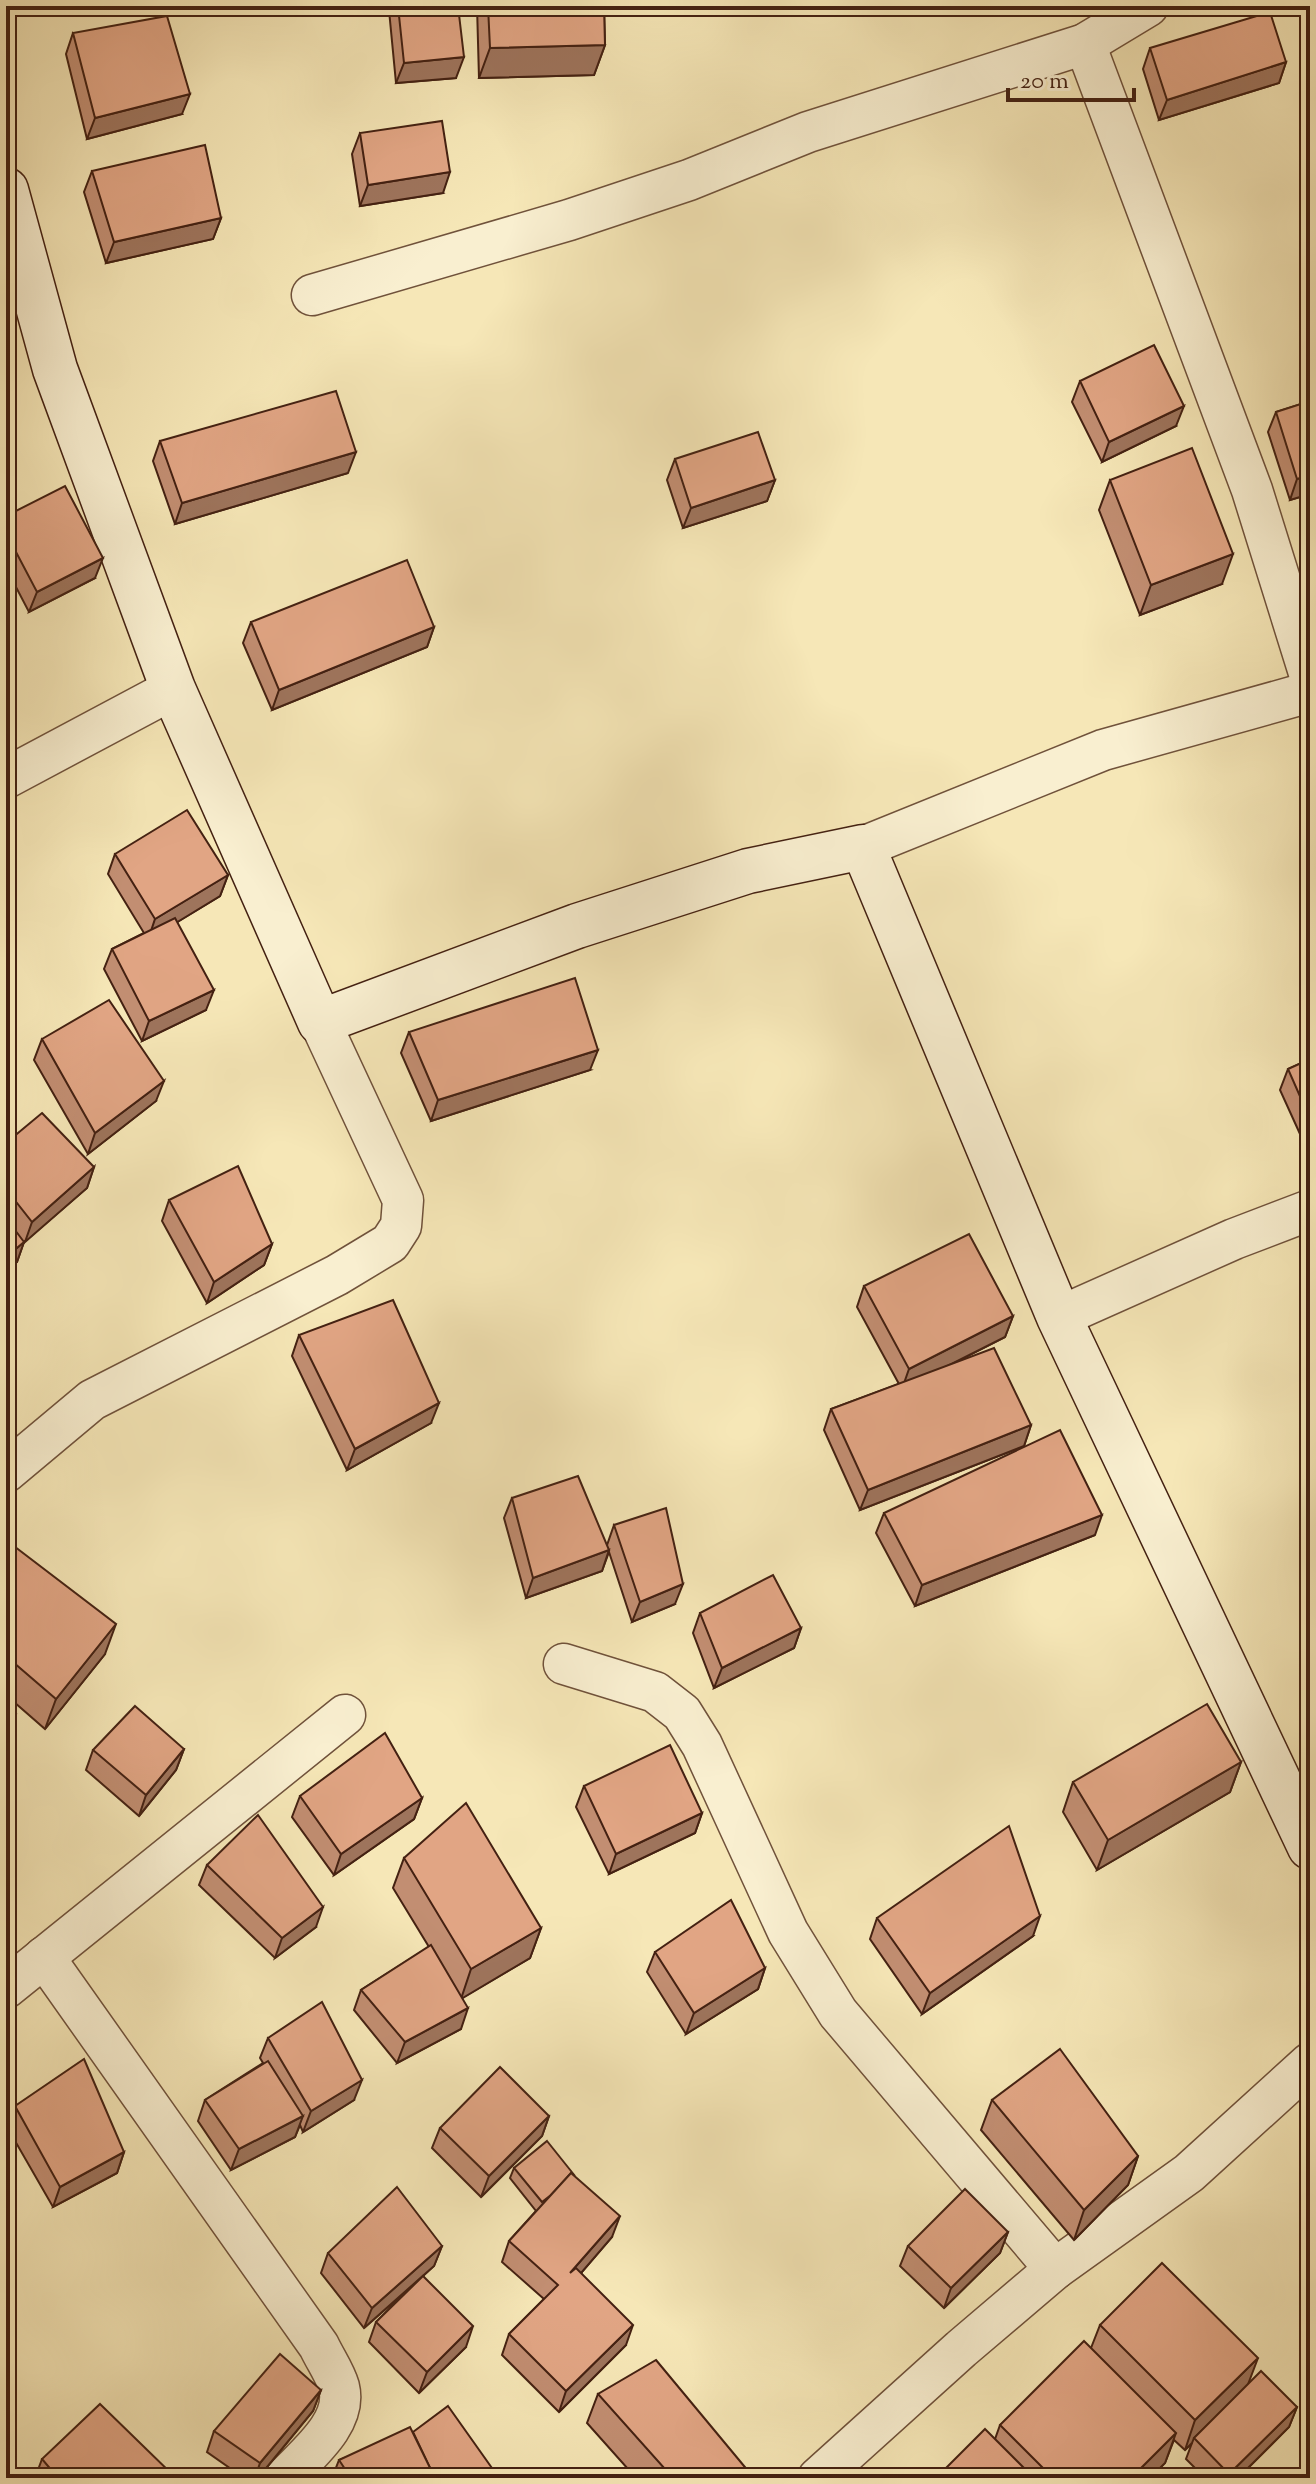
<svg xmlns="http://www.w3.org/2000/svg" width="1316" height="2484" font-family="'Sorts Mill Goudy',serif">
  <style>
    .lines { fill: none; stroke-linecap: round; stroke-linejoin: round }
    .street-casing { stroke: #70523b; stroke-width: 43 }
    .secondary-casing { stroke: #442112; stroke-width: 47 }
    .street { stroke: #f9efd0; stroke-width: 40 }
    .secondary { stroke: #f9efd0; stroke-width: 44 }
    .wall { fill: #c28e72; stroke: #442112; stroke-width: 2 }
    .shaded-wall { fill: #9e745c; stroke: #442112; stroke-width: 2 }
    .building { fill: #e1a584; stroke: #442112; stroke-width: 2 }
  </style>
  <rect width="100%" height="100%" fill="#f6e7b7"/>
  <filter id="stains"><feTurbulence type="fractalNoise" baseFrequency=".0025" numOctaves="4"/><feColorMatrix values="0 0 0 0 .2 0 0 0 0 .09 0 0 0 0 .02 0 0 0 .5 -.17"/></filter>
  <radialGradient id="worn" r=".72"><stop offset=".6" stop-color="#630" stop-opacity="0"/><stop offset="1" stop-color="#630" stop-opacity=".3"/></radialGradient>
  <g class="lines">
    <g class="street-casing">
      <g id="street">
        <path d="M1085,44L1252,490L1310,676"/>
        <path d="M312,295L569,220L689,180L808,132L1085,44L1148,6"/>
        <path d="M6,778L173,689"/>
        <path d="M863,847L1103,750L1310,692"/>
        <path d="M1059,1317L1234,1239L1310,1210"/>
        <path d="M6,1472L92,1400L337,1275L390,1243L401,1226L403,1200L320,1022"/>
        <path d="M564,1664L655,1692L682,1713L702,1745L788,1932L838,2013L1055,2269"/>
        <path d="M44,1957L319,2346C325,2359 335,2373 339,2387C348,2423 306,2455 285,2478"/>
        <path d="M6,1988L345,1715"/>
        <path d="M818,2478L961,2349L1055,2269L1189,2173L1310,2063"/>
      </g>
    </g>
    <g class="secondary-casing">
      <path id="secondary" d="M6,190L55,369L173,689L320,1022L577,926L748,871L863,847L1059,1317L1310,1847"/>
    </g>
    <use href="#street" class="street"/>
    <use href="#secondary" class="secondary"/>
  </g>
  <g class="wall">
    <path d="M390,6H458L456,78L396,83L389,10Z"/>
    <path d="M477,6H604L605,45L594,75L479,78Z"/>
    <path d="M73,33L182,114L87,139L66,54Z"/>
    <path d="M1150,48L1286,62L1279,83L1159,120L1143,69Z"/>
    <path d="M360,133L443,193L360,206L352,154Z"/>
    <path d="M92,171L221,218L213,239L106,263L84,192Z"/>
    <path d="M1080,381L1176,426L1102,462L1072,402Z"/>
    <path d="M1310,401V494L1290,500L1268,432L1276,412Z"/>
    <path d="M160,441L348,473L175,524L153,461Z"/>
    <path d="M675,459L775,480L767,501L683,528L667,480Z"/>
    <path d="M1110,480L1222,584L1140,615L1099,510Z"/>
    <path d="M6,516L95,578L29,612L6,568Z"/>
    <path d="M251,622L434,627L427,647L272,710L243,643Z"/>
    <path d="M115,854L228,875L220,896L177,922L206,1010L142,1041L104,969L112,949L144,933L108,874Z"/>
    <path d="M409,1032L590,1070L431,1121L401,1053Z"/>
    <path d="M42,1039L156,1101L88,1154L34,1060Z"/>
    <path d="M1310,1059V1156L1280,1090L1288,1069Z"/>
    <path d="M6,1143L94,1167L87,1188L24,1242L17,1262L6,1271Z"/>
    <path d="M169,1200L272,1244L264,1265L207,1303L162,1221Z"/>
    <path d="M864,1286L1013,1316L1005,1337L952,1364L1031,1425L1024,1446L860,1510L824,1430L831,1409L899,1384L857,1307Z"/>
    <path d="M299,1335L431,1423L347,1470L292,1356Z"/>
    <path d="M512,1498L607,1545L614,1525L675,1604L632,1622L609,1552L602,1571L526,1598L504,1518Z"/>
    <path d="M884,1513L1095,1535L915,1606L876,1533Z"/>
    <path d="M6,1540L105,1654L45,1729L6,1695Z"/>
    <path d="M700,1613L801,1628L794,1648L714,1688L693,1633Z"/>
    <path d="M184,1749L176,1770L139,1816L86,1770L93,1750Z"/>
    <path d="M1241,1762L1230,1792L1097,1870L1063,1812L1073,1782Z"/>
    <path d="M584,1786L702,1813L695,1833L609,1874L576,1807Z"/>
    <path d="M300,1796L422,1798L414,1819L334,1875L292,1817Z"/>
    <path d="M404,1858L541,1928L530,1958L462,1998L461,2029L397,2063L354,2010L361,1990L429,1947L393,1888Z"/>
    <path d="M207,1865L316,1927L275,1958L199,1885Z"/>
    <path d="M877,1918L1033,1936L922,2014L870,1939Z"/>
    <path d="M655,1952L765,1968L758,1989L686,2034L647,1972Z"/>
    <path d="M268,2038L354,2100L303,2132L300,2125L295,2137L231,2170L198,2121L205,2100L263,2063L260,2058Z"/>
    <path d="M992,2100L1138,2156L1128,2185L1074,2240L981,2130Z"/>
    <path d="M15,2106L124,2152L117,2173L53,2207L7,2127Z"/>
    <path d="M549,2116L542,2136L481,2197L432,2148L440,2128Z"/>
    <path d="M514,2168L612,2237L581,2273L626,2345L559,2412L502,2355L509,2334L544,2299L502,2262L509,2241L536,2211L510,2178Z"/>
    <path d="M1008,2232L1000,2253L944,2308L900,2266L908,2246Z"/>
    <path d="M442,2246L434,2266L423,2276L466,2347L419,2393L369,2342L376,2322L413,2285L364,2328L321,2273L328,2253Z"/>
    <path d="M1100,2325L1249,2383L1297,2407L1289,2427L1238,2478H1205L1186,2459L1192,2443L1185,2450L1174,2440L1165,2463L1150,2478H936L995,2439L1000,2425L1091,2348Z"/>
    <path d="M321,2390L313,2411L258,2478H244L207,2452L214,2431Z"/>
    <path d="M598,2394L749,2472L747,2478H636L587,2423Z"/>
    <path d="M413,2432L499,2478H332L339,2460Z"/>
    <path d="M42,2459L176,2478H35Z"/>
  </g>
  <g class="shaded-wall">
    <path d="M605,45L594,75L479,78L490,48Z"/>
    <path d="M464,57L456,78L396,83L404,63Z"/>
    <path d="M1286,62L1279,83L1159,120L1167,100Z"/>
    <path d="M190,94L182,114L87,139L95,118Z"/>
    <path d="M450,172L443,193L360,206L368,185Z"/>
    <path d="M221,218L213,239L106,263L114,242Z"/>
    <path d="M1184,406L1176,426L1102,462L1109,442Z"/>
    <path d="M356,452L348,473L175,524L182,503Z"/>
    <path d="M1310,475V494L1290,500L1297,479Z"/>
    <path d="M775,480L767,501L683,528L691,508Z"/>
    <path d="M1233,554L1222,584L1140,615L1151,585Z"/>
    <path d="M103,558L95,578L29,612L37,592Z"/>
    <path d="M434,627L427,647L272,710L279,690Z"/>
    <path d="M228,875L220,896L148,940L155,919Z"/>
    <path d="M214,990L206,1010L142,1041L149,1021Z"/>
    <path d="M598,1050L590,1070L431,1121L438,1100Z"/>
    <path d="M164,1081L156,1101L88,1154L95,1133Z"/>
    <path d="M94,1167L87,1188L25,1242L32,1222Z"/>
    <path d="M24,1242L17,1262L6,1271V1257Z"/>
    <path d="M272,1244L264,1265L207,1303L214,1282Z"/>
    <path d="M1013,1316L1005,1337L902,1389L909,1369Z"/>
    <path d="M439,1403L431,1423L347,1470L355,1449Z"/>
    <path d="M1031,1425L1024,1446L860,1510L868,1490Z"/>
    <path d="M1102,1515L1095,1535L915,1606L922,1585Z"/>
    <path d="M609,1550L602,1571L526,1598L533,1578Z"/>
    <path d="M683,1584L675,1604L632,1622L640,1602Z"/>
    <path d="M116,1624L105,1654L45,1729L56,1699Z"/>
    <path d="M801,1628L794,1648L714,1688L722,1668Z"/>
    <path d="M16,1714L9,1734L6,1737V1726Z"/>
    <path d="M184,1749L176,1770L139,1816L146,1795Z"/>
    <path d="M1241,1762L1230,1792L1097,1870L1108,1840Z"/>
    <path d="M422,1798L414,1819L334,1875L341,1854Z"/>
    <path d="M702,1813L695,1833L609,1874L616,1854Z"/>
    <path d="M323,1907L316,1927L275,1958L282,1938Z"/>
    <path d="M1040,1916L1033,1936L922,2014L930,1993Z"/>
    <path d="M541,1928L530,1958L461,1999L471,1969Z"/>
    <path d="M765,1968L758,1989L686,2034L694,2013Z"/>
    <path d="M468,2008L461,2029L397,2063L405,2042Z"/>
    <path d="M362,2080L354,2100L303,2132L311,2111Z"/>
    <path d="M303,2116L295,2137L231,2170L239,2149Z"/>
    <path d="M549,2116L542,2136L481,2197L489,2176Z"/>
    <path d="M124,2152L117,2173L53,2207L60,2187Z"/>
    <path d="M1138,2156L1128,2185L1074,2240L1084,2210Z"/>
    <path d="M620,2216L612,2237L563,2294L570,2273Z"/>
    <path d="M1008,2232L1000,2253L944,2308L951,2288Z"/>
    <path d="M442,2246L434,2266L364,2328L372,2308Z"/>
    <path d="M633,2325L626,2345L559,2412L566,2391Z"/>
    <path d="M473,2326L466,2347L419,2393L427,2372Z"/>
    <path d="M1258,2358L1247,2387L1194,2438L1192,2443L1185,2450L1195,2420Z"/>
    <path d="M321,2390L313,2411L258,2478H255L260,2463Z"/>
    <path d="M1297,2407L1289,2427L1238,2478H1228L1229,2474Z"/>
    <path d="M1176,2433L1165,2463L1150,2478H1131Z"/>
  </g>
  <g class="building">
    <path d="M398,6H458L464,57L404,63Z"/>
    <path d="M488,6H604L605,45L490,48Z"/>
    <path d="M1270,12L1286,62L1167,100L1150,48Z"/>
    <path d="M167,16L190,94L95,118L73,33Z"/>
    <path d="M442,121L450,172L368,185L360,133Z"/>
    <path d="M205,145L221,218L114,242L92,171Z"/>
    <path d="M1154,345L1184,406L1109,442L1080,381Z"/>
    <path d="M336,391L356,452L182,503L160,441Z"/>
    <path d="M1310,401V475L1297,479L1276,412Z"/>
    <path d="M758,432L775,480L691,508L675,459Z"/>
    <path d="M1192,448L1233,554L1151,585L1110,480Z"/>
    <path d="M65,486L103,558L37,592L6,533V516Z"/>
    <path d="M407,560L434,627L279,690L251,622Z"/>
    <path d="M187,810L228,875L155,919L115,854Z"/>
    <path d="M175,918L214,990L149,1021L112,949Z"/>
    <path d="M575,978L598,1050L438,1100L409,1032Z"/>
    <path d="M109,1000L164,1081L95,1133L42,1039Z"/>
    <path d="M1310,1059V1119L1288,1069Z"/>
    <path d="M42,1113L94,1167L32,1222L6,1189V1143Z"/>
    <path d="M238,1166L272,1244L214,1282L169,1200Z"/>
    <path d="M6,1218L24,1242L6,1257Z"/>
    <path d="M969,1234L1013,1316L909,1369L864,1286Z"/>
    <path d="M393,1300L439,1403L355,1449L299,1335Z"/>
    <path d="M994,1348L1031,1425L868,1490L831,1409Z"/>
    <path d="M1060,1430L1102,1515L922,1585L884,1513Z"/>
    <path d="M578,1476L609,1550L533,1578L512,1498Z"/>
    <path d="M666,1508L683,1584L640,1602L614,1525Z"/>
    <path d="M6,1540L116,1624L56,1699L6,1656Z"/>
    <path d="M773,1575L801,1628L722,1668L700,1613Z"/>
    <path d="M1207,1704L1241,1762L1108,1840L1073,1782Z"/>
    <path d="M6,1706L16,1714L6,1726Z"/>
    <path d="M135,1706L184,1749L146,1795L93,1750Z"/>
    <path d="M385,1733L422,1798L341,1854L300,1796Z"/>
    <path d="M670,1745L702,1813L616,1854L584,1786Z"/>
    <path d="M466,1803L541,1928L471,1969L404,1858Z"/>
    <path d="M258,1815L323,1907L282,1938L207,1865Z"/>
    <path d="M1009,1826L1040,1916L930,1993L877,1918Z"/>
    <path d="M731,1900L765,1968L694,2013L655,1952Z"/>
    <path d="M431,1945L468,2008L405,2042L361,1990Z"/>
    <path d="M322,2002L362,2080L311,2111L268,2038Z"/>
    <path d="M1060,2049L1138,2156L1084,2210L992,2100Z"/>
    <path d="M84,2059L124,2152L60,2187L15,2106Z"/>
    <path d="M268,2061L303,2116L239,2149L205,2100Z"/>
    <path d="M500,2067L549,2116L489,2176L440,2128Z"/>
    <path d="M547,2141L575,2176L571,2173L551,2195L542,2202L514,2168Z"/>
    <path d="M571,2173L620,2216L570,2273L576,2268L633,2325L566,2391L509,2334L558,2285L509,2241Z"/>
    <path d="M397,2187L442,2246L372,2308L328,2253Z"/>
    <path d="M965,2189L1008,2232L951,2288L908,2246Z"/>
    <path d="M1162,2263L1258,2358L1195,2420L1100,2325Z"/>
    <path d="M423,2276L473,2326L427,2372L376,2322Z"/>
    <path d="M1084,2341L1176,2433L1131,2478H1053L1000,2425Z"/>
    <path d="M280,2354L321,2390L260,2463L214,2431Z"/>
    <path d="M656,2360L749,2472L742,2478H673L598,2394Z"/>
    <path d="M1261,2371L1297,2407L1229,2474L1194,2438Z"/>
    <path d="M100,2404L176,2478H58L42,2459Z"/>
    <path d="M448,2406L499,2478H437L431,2470L413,2432Z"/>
    <path d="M410,2427L435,2478H351L339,2460Z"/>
    <path d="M985,2429L1034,2478H936Z"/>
    <path d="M6,2466L22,2478H6Z"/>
  </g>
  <rect width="1316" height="2484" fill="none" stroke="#f6e7b7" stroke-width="32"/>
  <rect x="8" y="8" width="1300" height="2468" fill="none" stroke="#442112" stroke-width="4"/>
  <rect x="16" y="16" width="1284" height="2452" fill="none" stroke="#442112" stroke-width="2"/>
  <path d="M1008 88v12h126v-12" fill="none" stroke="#442112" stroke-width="4"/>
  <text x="1020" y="88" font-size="24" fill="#442112" stroke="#f9efd0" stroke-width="6" paint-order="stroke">20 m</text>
  <rect width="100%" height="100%" filter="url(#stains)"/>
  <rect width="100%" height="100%" fill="url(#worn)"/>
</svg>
